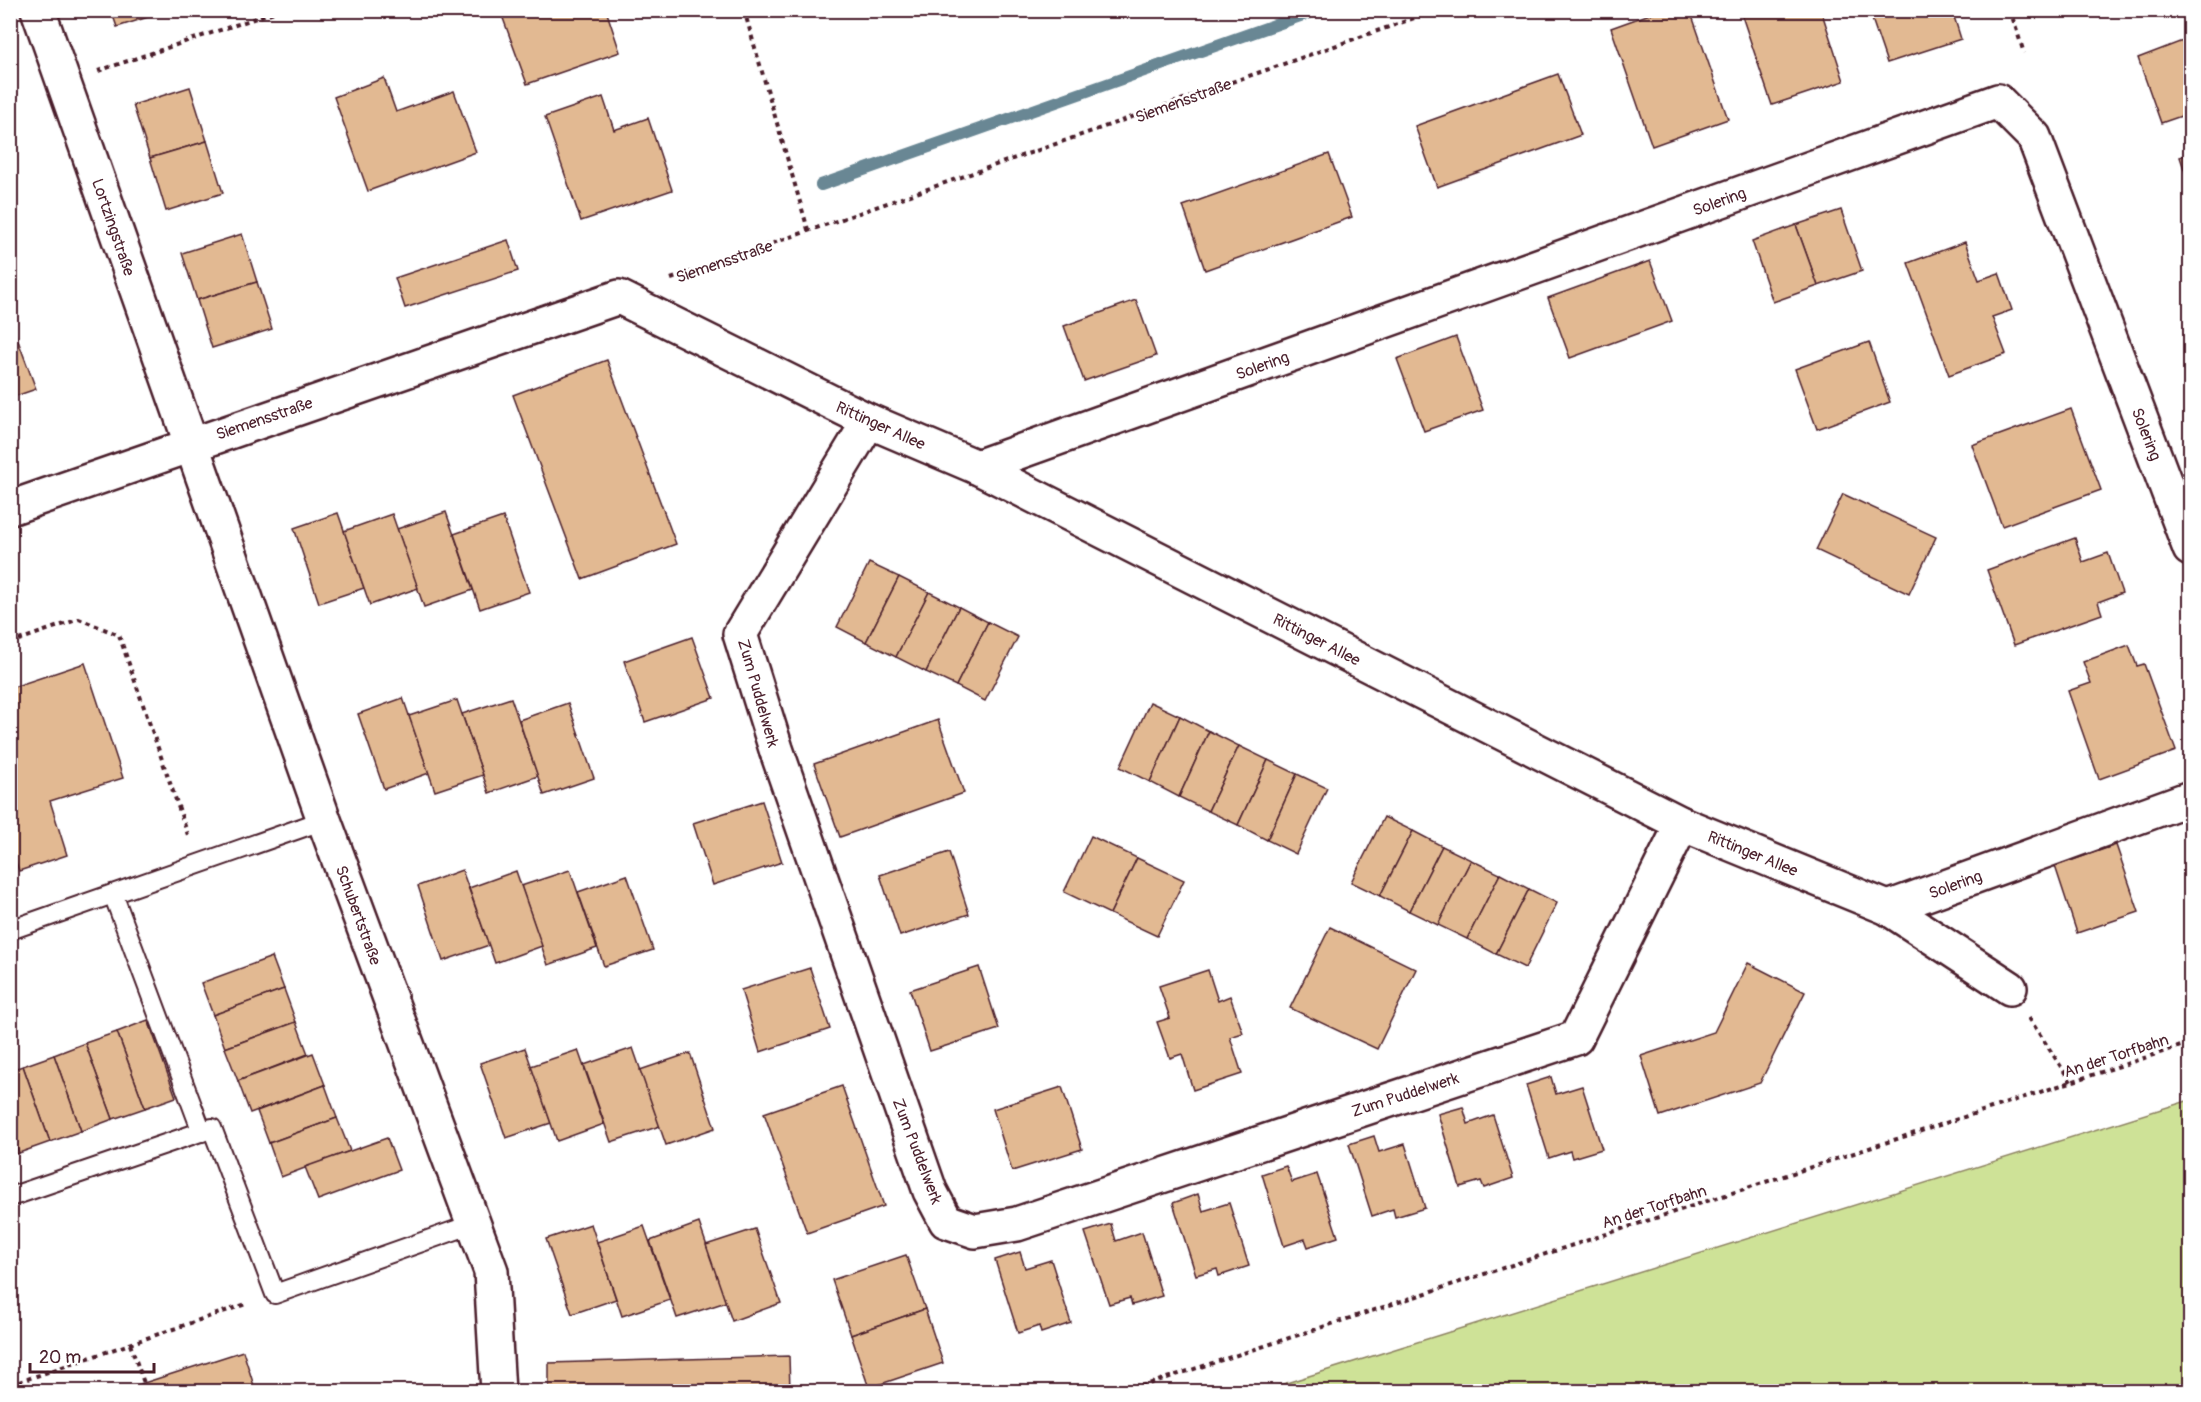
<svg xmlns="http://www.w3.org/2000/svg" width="2201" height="1402" font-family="Pangolin,sans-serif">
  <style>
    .green { fill: #cee297; stroke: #8c8061; stroke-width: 1.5 }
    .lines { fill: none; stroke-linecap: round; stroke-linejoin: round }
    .stream { stroke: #698794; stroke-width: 12 }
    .building { fill: #e2b992; stroke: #4a1f2b; stroke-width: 1.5 }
    .lane-casing { stroke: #4a1f2b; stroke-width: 22 }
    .street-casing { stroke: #4a1f2b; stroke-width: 38 }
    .path { stroke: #4a1f2b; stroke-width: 4; stroke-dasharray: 4.5 4.5; stroke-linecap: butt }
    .lane { stroke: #fff; stroke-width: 18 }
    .street { stroke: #fff; stroke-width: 33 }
    .labels { text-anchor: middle; stroke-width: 5; stroke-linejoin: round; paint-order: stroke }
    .street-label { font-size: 16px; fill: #4a1f2b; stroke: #fff }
  </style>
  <rect width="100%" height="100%" fill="#fff"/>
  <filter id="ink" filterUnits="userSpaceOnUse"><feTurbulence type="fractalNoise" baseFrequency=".0167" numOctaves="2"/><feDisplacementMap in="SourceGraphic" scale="12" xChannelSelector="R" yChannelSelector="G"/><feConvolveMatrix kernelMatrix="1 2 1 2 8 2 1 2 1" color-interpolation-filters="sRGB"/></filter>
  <g filter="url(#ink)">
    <path class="green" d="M2190,1100V1391H1261Z"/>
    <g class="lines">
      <path class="stream" d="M821,185L1317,10"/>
    </g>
    <g class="building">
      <path d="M111,10H167V11L117,27Z"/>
      <path d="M500,10H606L620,52L527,84Z"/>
      <path d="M1661,10H1690L1728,119L1652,146L1611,28Z"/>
      <path d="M1740,10H1821L1844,81L1772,105Z"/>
      <path d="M1869,10H1952L1961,39L1887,63Z"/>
      <path d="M2190,38V113L2161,123L2138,58Z"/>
      <path d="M1558,74L1581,135L1437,187L1415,126Z"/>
      <path d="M384,78L396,112L454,91L476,152L368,191L334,97Z"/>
      <path d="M190,87L207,141L150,158L133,105Z"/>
      <path d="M603,97L614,130L648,118L672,190L581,221L545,117Z"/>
      <path d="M207,141L223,193L166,211L150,158Z"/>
      <path d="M2190,153V187L2180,157Z"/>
      <path d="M1329,154L1352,217L1205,270L1183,206Z"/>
      <path d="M1841,210L1862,271L1818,286L1796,225Z"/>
      <path d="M1796,225L1818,286L1773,302L1752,241Z"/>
      <path d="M242,234L257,282L197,300L182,253Z"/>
      <path d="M508,240L518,271L405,308L395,278Z"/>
      <path d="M1965,242L1979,280L1999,273L2012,310L1992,317L2006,354L1949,375L1908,263Z"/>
      <path d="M1650,261L1672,321L1570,358L1548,298Z"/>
      <path d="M257,282L272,329L212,348L197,300Z"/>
      <path d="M1136,300L1156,356L1084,381L1064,326Z"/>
      <path d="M10,319L36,389L10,398Z"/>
      <path d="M1456,337L1483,410L1424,431L1397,359Z"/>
      <path d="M1869,342L1890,402L1817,429L1795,369Z"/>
      <path d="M607,360L676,544L582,579L513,395Z"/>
      <path d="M2071,409L2101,490L2002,526L1972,445Z"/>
      <path d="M1843,494L1936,537L1909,594L1816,550Z"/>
      <path d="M446,512L473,590L424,607L397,529Z"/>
      <path d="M338,513L364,588L319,603L294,528Z"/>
      <path d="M392,514L418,588L370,605L344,531Z"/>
      <path d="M503,517L529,592L480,609L454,534Z"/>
      <path d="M2075,538L2083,562L2108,553L2122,593L2098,602L2102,614L2014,645L1987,570Z"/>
      <path d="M869,563L899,577L866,642L837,627Z"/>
      <path d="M899,577L929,592L896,657L866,642Z"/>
      <path d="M929,592L959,607L926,672L896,657Z"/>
      <path d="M959,607L988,622L956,686L926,672Z"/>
      <path d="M988,622L1018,637L985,701L956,686Z"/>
      <path d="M692,637L714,698L645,722L624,661Z"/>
      <path d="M2129,645L2137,666L2144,664L2176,751L2099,779L2068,691L2091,683L2083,662Z"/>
      <path d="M85,663L123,778L50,801L67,855L19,871L10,845V688Z"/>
      <path d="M403,698L429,773L384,789L358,714Z"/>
      <path d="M511,698L538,776L489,793L462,714Z"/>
      <path d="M457,700L483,775L435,791L409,716Z"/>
      <path d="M1150,702L1180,716L1150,782L1120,767Z"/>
      <path d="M568,703L594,778L544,795L519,720Z"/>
      <path d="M1180,716L1209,731L1179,797L1150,782Z"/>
      <path d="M938,720L964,793L840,837L814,764Z"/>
      <path d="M1209,731L1239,746L1208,811L1179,797Z"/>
      <path d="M1239,746L1268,760L1238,825L1208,811Z"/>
      <path d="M1268,760L1297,774L1267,840L1238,825Z"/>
      <path d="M1297,774L1327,788L1296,854L1267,840Z"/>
      <path d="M762,801L782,862L713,885L693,823Z"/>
      <path d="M1384,817L1413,831L1380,896L1351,882Z"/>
      <path d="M1413,831L1442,846L1409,911L1380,896Z"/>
      <path d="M1091,836L1137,858L1110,914L1064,892Z"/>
      <path d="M2116,845L2139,912L2077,933L2055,866Z"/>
      <path d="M1442,846L1471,860L1438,925L1409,911Z"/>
      <path d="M949,852L969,914L900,936L880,875Z"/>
      <path d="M1137,858L1184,880L1157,936L1110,914Z"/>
      <path d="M1471,860L1500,874L1467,939L1438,925Z"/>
      <path d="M462,870L489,945L443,961L418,886Z"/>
      <path d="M570,870L597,948L548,965L521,886Z"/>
      <path d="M516,871L542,946L495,963L469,888Z"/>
      <path d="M1500,874L1529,889L1496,954L1467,939Z"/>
      <path d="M627,875L653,950L604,966L578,892Z"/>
      <path d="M1529,889L1557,903L1525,968L1496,954Z"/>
      <path d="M1330,927L1416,969L1377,1049L1290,1008Z"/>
      <path d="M272,957L284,989L213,1015L201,983Z"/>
      <path d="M1748,963L1805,992L1760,1083L1660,1116L1641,1056L1714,1032Z"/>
      <path d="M979,967L999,1029L930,1051L910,990Z"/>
      <path d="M810,968L830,1029L760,1052L741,990Z"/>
      <path d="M1208,970L1218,1001L1230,996L1243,1033L1230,1037L1242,1074L1193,1090L1182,1054L1170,1058L1157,1022L1170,1018L1159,986Z"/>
      <path d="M284,989L296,1022L225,1048L213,1015Z"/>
      <path d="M148,1020L176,1097L145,1108L117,1032Z"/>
      <path d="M296,1022L308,1054L238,1081L225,1048Z"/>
      <path d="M117,1032L145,1108L113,1119L85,1043Z"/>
      <path d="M85,1043L113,1119L81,1131L54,1055Z"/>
      <path d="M525,1048L551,1123L506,1138L480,1063Z"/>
      <path d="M633,1048L660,1126L611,1142L584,1065Z"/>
      <path d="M578,1050L604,1124L557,1141L531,1066Z"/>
      <path d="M313,1053L325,1085L250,1113L238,1081Z"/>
      <path d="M690,1053L715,1128L666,1145L640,1070Z"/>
      <path d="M54,1055L81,1131L50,1142L23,1066Z"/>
      <path d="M23,1066L50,1142L19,1153L10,1131V1070Z"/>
      <path d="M1551,1077L1556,1094L1582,1086L1602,1149L1572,1158L1570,1151L1549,1158L1526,1085Z"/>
      <path d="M325,1085L337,1118L269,1143L257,1111Z"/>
      <path d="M842,1086L884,1206L807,1233L764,1113Z"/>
      <path d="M1062,1087L1082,1149L1012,1171L993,1109Z"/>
      <path d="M1463,1107L1468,1124L1493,1115L1513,1178L1484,1188L1481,1181L1460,1187L1438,1114Z"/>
      <path d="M337,1118L350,1151L281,1177L269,1143Z"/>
      <path d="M10,1131L19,1153L10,1156Z"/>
      <path d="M1374,1136L1379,1152L1405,1144L1425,1208L1395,1217L1393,1209L1372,1216L1349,1144Z"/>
      <path d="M387,1138L399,1170L318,1200L305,1167Z"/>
      <path d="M1286,1166L1292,1182L1317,1174L1338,1237L1308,1247L1305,1239L1284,1246L1262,1174Z"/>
      <path d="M1198,1194L1203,1211L1229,1203L1249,1266L1219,1276L1217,1269L1196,1275L1173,1203Z"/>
      <path d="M699,1223L726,1302L677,1318L650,1241Z"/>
      <path d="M591,1224L616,1299L572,1314L546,1239Z"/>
      <path d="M1111,1224L1116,1241L1142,1232L1162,1296L1132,1305L1130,1298L1109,1304L1085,1232Z"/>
      <path d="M644,1226L670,1300L622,1316L597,1242Z"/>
      <path d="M755,1229L781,1303L732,1321L706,1245Z"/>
      <path d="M1020,1252L1025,1268L1051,1260L1071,1323L1041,1333L1039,1326L1018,1333L995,1260Z"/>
      <path d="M906,1255L925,1309L851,1335L832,1280Z"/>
      <path d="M925,1309L943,1363L869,1388L851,1335Z"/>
      <path d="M243,1351L256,1392H119L144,1383Z"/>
      <path d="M789,1356L790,1392H549V1363Z"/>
    </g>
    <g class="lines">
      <g class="lane-casing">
        <g id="lane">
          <path d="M113,894L202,1132"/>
          <path d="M10,930L324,820"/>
          <path d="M10,1197L212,1128L275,1294L473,1224"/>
        </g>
      </g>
      <g class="street-casing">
        <g id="street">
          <path d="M38,10L324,820L491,1271L498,1392"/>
          <path d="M869,421L740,634L776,749L930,1191L946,1221L975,1231L1017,1224L1576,1038L1682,824"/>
          <path d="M977,467L1998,101L2034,137L2190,549"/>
          <path d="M10,508L619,297L869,421L977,467L1682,824L1888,908L2010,988"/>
          <path d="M1888,908L2190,798"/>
        </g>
      </g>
      <g class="path">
        <path d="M744,10L809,233"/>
        <path d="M2010,10L2024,53"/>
        <path d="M98,71L280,10"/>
        <path d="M671,279L1437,10"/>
        <path d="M10,643L79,619L119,635L188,835"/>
        <path d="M2029,1018L2071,1082"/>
        <path d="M130,1344L144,1383"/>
        <path d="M10,1385L246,1304"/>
        <path d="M1124,1392L2190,1043"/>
      </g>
      <use href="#lane" class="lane"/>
      <use href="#street" class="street"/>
    </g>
  </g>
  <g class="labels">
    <g class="street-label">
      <text transform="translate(1183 100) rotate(-20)" y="6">Siemensstraße</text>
      <text transform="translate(1719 201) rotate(-20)" y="6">Solering</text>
      <text transform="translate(114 227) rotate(71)" y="6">Lortzingstraße</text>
      <text transform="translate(724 261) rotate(-19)" y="6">Siemensstraße</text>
      <text transform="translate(1262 365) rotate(-20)" y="6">Solering</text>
      <text transform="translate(264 418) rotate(-19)" y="6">Siemensstraße</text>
      <text transform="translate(881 425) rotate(24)" y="6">Rittinger Allee</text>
      <text transform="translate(2147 434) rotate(69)" y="6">Solering</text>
      <text transform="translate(1317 639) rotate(27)" y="6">Rittinger Allee</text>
      <text transform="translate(759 693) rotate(74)" y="6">Zum Puddelwerk</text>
      <text transform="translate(1753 853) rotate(22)" y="6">Rittinger Allee</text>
      <text transform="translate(1955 884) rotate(-20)" y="6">Solering</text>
      <text transform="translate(359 915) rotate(70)" y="6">Schubertstraße</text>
      <text transform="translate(2116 1055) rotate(-18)" y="6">An der Torfbahn</text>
      <text transform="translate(1405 1094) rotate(-18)" y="6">Zum Puddelwerk</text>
      <text transform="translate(918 1151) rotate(69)" y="6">Zum Puddelwerk</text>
      <text transform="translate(1654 1206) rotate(-18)" y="6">An der Torfbahn</text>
    </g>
  </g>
  <rect width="2201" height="1402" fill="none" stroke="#fff" stroke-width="36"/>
  <rect x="18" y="18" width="2165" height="1366" fill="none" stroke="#4a1f2b" stroke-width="2" filter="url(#ink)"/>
  <path d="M30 1363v9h124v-9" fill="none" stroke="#4a1f2b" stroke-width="3"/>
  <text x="39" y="1363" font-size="18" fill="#4a1f2b" stroke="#ffffff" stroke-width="4.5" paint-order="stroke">20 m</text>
</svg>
